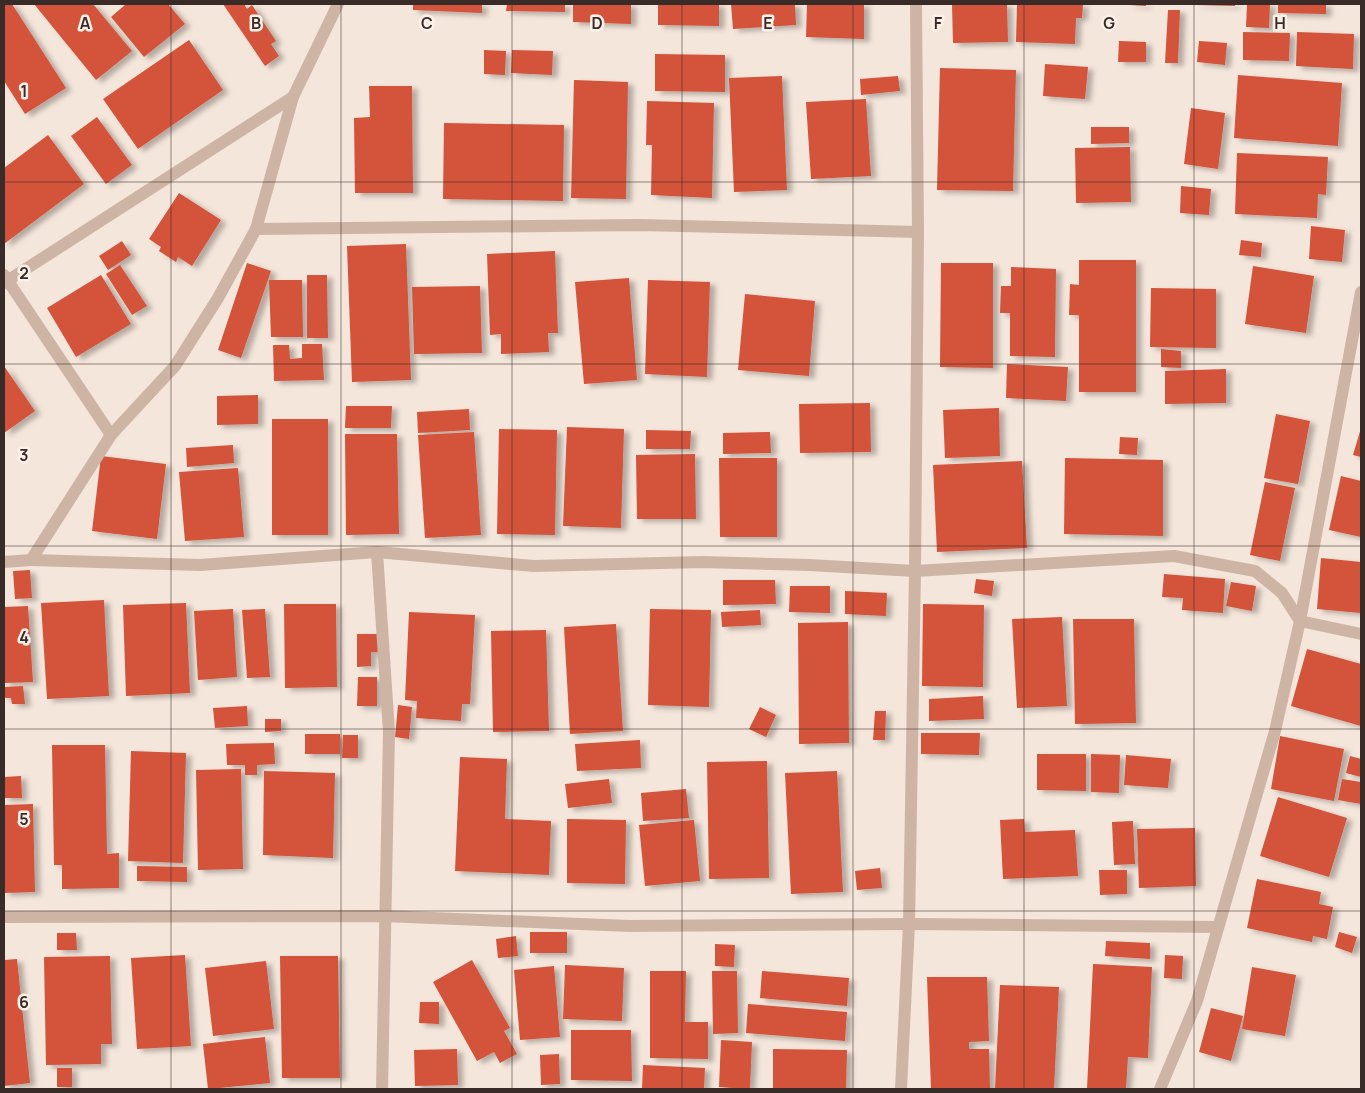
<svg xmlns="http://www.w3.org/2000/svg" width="1365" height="1093" font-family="Manrope,sans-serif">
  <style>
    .building { fill: #d3523a; filter: url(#shadow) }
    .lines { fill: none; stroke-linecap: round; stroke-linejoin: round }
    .street { stroke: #ceb4a5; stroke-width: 12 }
    .grid { fill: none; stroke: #392b27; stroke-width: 1; stroke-opacity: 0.55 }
    .grid-label { font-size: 16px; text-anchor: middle; font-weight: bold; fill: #392b27; stroke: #fcf1e8; stroke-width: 5; stroke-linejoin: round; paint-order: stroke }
  </style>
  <defs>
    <filter id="shadow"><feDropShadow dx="5.5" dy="3" stdDeviation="2.5" flood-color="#0004"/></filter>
  </defs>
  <rect width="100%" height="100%" fill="#f5e6db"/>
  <g class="building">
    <path d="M4,4H12L66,88L25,114L4,81Z"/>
    <path d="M34,4H93L132,51L96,80Z"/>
    <path d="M126,4H168L185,24L144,57L111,17Z"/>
    <path d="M223,4H244L247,9L252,5L276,41L271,44L279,56L265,66Z"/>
    <path d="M413,4H482V13L413,10Z"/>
    <path d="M507,4H565V12L506,11Z"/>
    <path d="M573,4H631V24L573,22Z"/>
    <path d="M658,4H719V26L658,25Z"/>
    <path d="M731,4H795L796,25L733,29Z"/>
    <path d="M807,4H864V39L806,37Z"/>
    <path d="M952,4H1007L1008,42L953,43Z"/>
    <path d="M1017,4H1083L1082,18H1076L1075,44L1016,42Z"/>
    <path d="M1129,4H1146V6L1129,5Z"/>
    <path d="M1196,4H1235V6L1196,5Z"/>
    <path d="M1247,4H1270L1269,28L1246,27Z"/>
    <path d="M1278,4H1326V14L1278,13Z"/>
    <path d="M1168,10H1180L1178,63H1165Z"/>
    <path d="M1243,32L1290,33L1289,61L1243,60Z"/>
    <path d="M1297,32L1354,34L1353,69L1296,66Z"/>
    <path d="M189,40L223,90L138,149L103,99Z"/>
    <path d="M1119,41L1146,42V62H1118Z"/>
    <path d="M1199,41L1227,43L1225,65L1197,62Z"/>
    <path d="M484,50L506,51L505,75L484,74Z"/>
    <path d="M512,50L553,51L552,75L511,73Z"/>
    <path d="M655,54L725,55V92L655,91Z"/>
    <path d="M1045,64L1088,67L1085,99L1043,96Z"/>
    <path d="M940,68L1016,70L1013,191L937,190Z"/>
    <path d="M1238,75L1342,83L1338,146L1234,138Z"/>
    <path d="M782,76L787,190L734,192L729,78Z"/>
    <path d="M898,76L900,91L861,95L860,79Z"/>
    <path d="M574,80L628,82L626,199L571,198Z"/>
    <path d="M369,86H412L413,193H355L354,118L370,117Z"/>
    <path d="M866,99L871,176L811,179L806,102Z"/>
    <path d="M647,101L714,103L712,198L651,195L652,145H646Z"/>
    <path d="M1191,108L1225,113L1218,169L1184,164Z"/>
    <path d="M97,117L132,165L106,184L71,136Z"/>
    <path d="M444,123L564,125L563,201L443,199Z"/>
    <path d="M1091,127H1129V143L1091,144Z"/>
    <path d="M48,135L84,184L4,244V168Z"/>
    <path d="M1130,147L1131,202L1076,203L1075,148Z"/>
    <path d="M1237,153L1328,157L1326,195L1318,194L1317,218L1235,214Z"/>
    <path d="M1181,186L1211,189L1209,215L1180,213Z"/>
    <path d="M179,193L221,220L192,266L178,257L176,262L159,251L161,247L149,239Z"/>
    <path d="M1311,226L1345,230L1342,262L1309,259Z"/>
    <path d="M1241,240L1262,243L1261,257L1239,255Z"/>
    <path d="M122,241L131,255L108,270L99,256Z"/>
    <path d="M406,244L411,380L352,382L347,246Z"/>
    <path d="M555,251L558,333H548L549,352L501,354V334L490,335L487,254Z"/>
    <path d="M1079,260H1136V392H1079V315H1069L1070,284L1079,285Z"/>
    <path d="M247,263L271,271L241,358L218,350Z"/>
    <path d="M941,263H993V368L940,367Z"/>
    <path d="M120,265L147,306L132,315L106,274Z"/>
    <path d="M1253,266L1314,276L1306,333L1245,324Z"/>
    <path d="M1011,267L1056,269L1055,357L1010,356V313H1000L1001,286H1011Z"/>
    <path d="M101,275L131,324L76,357L47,308Z"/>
    <path d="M307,275H327L328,338H307Z"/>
    <path d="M629,278L637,380L584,384L575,282Z"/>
    <path d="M269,280H302L303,337H271Z"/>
    <path d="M648,280L710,282L707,377L645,374Z"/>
    <path d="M480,286L482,353L414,354L412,287Z"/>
    <path d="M1151,288L1216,289V348L1150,347Z"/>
    <path d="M745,294L815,301L809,376L738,370Z"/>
    <path d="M302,344H322L324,380L274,381L273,345H289L290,359L302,358Z"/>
    <path d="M1161,349L1181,351V368L1161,367Z"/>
    <path d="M1007,364L1068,367L1066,401L1006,398Z"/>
    <path d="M4,366L35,411L4,433Z"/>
    <path d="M1226,369V403L1165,404V371Z"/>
    <path d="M258,395V424L217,425V396Z"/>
    <path d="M870,403L871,452L800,453L799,404Z"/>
    <path d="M346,406H392L391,428H345Z"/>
    <path d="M999,408L1000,456L945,458L943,410Z"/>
    <path d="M469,409L470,430L418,433L417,412Z"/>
    <path d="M1276,414L1310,421L1298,484L1264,478Z"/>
    <rect x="272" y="419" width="56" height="116"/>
    <path d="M567,427L624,429L621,528L563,526Z"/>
    <path d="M1361,428V457L1353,455Z"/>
    <path d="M499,429L557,430L555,535L497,534Z"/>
    <path d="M646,430L691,431L690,449H646Z"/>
    <path d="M474,432L481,535L425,538L418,435Z"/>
    <path d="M770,432L771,453L723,454V433Z"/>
    <path d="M345,434H397L399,534L346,535Z"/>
    <path d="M1120,437L1138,438L1137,455L1119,454Z"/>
    <path d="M233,445L234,463L187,467L186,448Z"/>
    <path d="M695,454L696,519H637L636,455Z"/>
    <path d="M101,456L166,464L157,539L92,531Z"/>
    <path d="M719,458H777V537H720Z"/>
    <path d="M1065,458L1163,460V536L1064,534Z"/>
    <path d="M1022,461L1027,548L937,552L933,465Z"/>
    <path d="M238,468L244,537L185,541L179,472Z"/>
    <path d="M1341,476L1361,481V537L1329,530Z"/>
    <path d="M1265,482L1295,488L1280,561L1250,555Z"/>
    <path d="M1321,558L1361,562V613L1317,609Z"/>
    <path d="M30,570L32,598L15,599L13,571Z"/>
    <path d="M1164,574L1225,579L1223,613L1182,610L1183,598L1162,597Z"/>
    <path d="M976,579L994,581L992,596L974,593Z"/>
    <path d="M723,580H775L776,604L723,605Z"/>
    <path d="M1231,582L1256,586L1252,611L1226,606Z"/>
    <path d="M790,586H830V613L789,612Z"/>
    <path d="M845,591L887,593L886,616L845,614Z"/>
    <path d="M104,600L109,696L47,699L41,603Z"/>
    <path d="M186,603L190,693L126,696L123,605Z"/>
    <path d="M284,604H336L337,687L285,688Z"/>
    <path d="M923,604L984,605L983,687L922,686Z"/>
    <path d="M28,606L33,682L4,683V607Z"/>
    <path d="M233,609L237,677L198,680L194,611Z"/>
    <path d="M265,609L270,677L247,678L242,610Z"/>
    <path d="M650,609L711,610L709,707L648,705Z"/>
    <path d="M760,610L761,625L722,627L721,612Z"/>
    <path d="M409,612L475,615L470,704H462L461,721L416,718L417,701L405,700Z"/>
    <path d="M1062,617L1067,706L1017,708L1012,619Z"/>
    <path d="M1073,619H1134L1136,723L1075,724Z"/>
    <path d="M848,622L849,743L799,744L798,623Z"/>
    <path d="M616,624L623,731L570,734L564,627Z"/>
    <path d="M546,630L549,731L493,732L491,631Z"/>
    <path d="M357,634H378L379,652H371V666L357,667Z"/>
    <path d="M1307,649L1361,664V726L1291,706Z"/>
    <path d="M358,677H377V706H357Z"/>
    <path d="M23,686L25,704H12L11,698H4V687Z"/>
    <path d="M983,696L984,719L929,721V699Z"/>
    <path d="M398,705L412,707L409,739L395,737Z"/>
    <path d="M247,706L248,726L215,728L213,708Z"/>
    <path d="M760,707L776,715L766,737L749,729Z"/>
    <path d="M875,711H886L885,740H873Z"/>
    <path d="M265,719H281V731L265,732Z"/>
    <path d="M921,733H980L979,755L921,754Z"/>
    <rect x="305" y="734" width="35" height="20"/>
    <path d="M343,735H358V758H342Z"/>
    <path d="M1280,736L1344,749L1334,801L1271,789Z"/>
    <path d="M640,740L641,768L577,771L575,744Z"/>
    <path d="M274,743L275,764L257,765V775H245V765H227L226,744Z"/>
    <path d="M52,745H105L107,854L119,853V888L62,889V865H54Z"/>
    <path d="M131,751L186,753L183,863L128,861Z"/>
    <path d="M1037,754H1086V791L1037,790Z"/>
    <path d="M1091,754L1120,755L1119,793L1091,792Z"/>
    <path d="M1126,755L1171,759L1168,788L1124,785Z"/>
    <path d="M1350,756L1361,759V777L1346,773Z"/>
    <path d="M460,757L507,759L505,819L551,821L549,875L455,871Z"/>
    <path d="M767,761L769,878L709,879L707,762Z"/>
    <path d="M241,769L243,869L198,870L196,770Z"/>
    <path d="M264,771L335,773L333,858L263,855Z"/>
    <path d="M837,771L843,892L791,894L785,773Z"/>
    <path d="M21,776L22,798H4V777Z"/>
    <path d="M609,779L612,803L568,808L565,784Z"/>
    <path d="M1342,779L1361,782V804L1338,800Z"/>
    <path d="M686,789L689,818L643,821L641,793Z"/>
    <path d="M1278,797L1347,818L1329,877L1260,856Z"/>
    <path d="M33,804L35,892L4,893V805Z"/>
    <path d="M567,819L626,820L625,884L567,883Z"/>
    <path d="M1024,819L1025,832L1075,830L1078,876L1003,879L1000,820Z"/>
    <path d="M694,820L700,881L645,886L639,825Z"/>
    <path d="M1133,821L1135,864L1114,865L1112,822Z"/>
    <path d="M1195,828L1196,886L1139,888L1137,829Z"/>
    <path d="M137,866L187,867V882L137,881Z"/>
    <path d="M880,868L882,888L857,890L855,871Z"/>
    <path d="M1099,870H1127V894L1100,895Z"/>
    <path d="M1257,879L1321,892L1319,904L1333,907L1327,939L1313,936L1312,942L1247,928Z"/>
    <rect x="530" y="932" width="37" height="21"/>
    <path d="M1339,932L1357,937L1352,953L1335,947Z"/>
    <path d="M57,933H76L77,950H57Z"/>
    <path d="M516,936L518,956L498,958L496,939Z"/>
    <path d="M1106,941L1150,943V959L1105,956Z"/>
    <path d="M715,944L735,945L734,967L715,966Z"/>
    <path d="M185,955L191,1046L137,1049L131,958Z"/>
    <path d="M1165,955L1183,956L1182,979L1164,978Z"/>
    <path d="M110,956L112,1044H101V1064L46,1065L44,957Z"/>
    <path d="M280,956H338L340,1078H282Z"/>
    <path d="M17,959L30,1083L4,1086V960Z"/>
    <path d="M472,960L510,1028L504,1031L517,1054L500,1063L494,1052L477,1061L433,982Z"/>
    <path d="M266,961L274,1029L213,1036L205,968Z"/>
    <path d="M1093,964L1152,967L1148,1058L1128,1057L1126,1089H1087Z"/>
    <path d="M565,965L624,968L622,1021L563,1019Z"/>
    <path d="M554,966L560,1037L520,1040L514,970Z"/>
    <path d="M1252,967L1296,975L1285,1036L1242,1029Z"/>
    <path d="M650,971H686L685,1022H708V1059L650,1058Z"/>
    <path d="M712,971H737L738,1033L713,1034Z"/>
    <path d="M762,971L849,978L847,1006L760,998Z"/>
    <path d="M927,977H987L989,1041L969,1042V1049H989L990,1089H931Z"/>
    <path d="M1000,985L1059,987L1054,1089H995Z"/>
    <path d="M420,1002H439V1024L419,1023Z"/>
    <path d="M748,1004L847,1012L845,1041L746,1033Z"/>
    <path d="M1211,1008L1243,1016L1231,1061L1199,1052Z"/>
    <path d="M571,1030H631L632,1081L571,1080Z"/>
    <path d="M265,1037L270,1083L208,1089L203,1044Z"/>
    <path d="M721,1040L752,1042L750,1089L719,1087Z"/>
    <path d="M457,1049L458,1085L415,1086L414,1050Z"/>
    <path d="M773,1049L847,1050L846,1089H773Z"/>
    <path d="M559,1054L560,1084L541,1085L540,1055Z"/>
    <path d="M643,1065L705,1068L704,1089H642Z"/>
    <rect x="57" y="1068" width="15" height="19"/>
  </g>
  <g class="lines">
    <g class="street">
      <path d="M256,229L640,225L918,232"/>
      <path d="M4,275L111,435"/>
      <path d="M4,283L293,97"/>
      <path d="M377,552L389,732L382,1089"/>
      <path d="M31,560L200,565L377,552L534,566L703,562L809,565L915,571L1174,556L1255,571L1282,593L1300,621L1361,634"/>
      <path d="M4,562L31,560L111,435L175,366L218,298L256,229L293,97L338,4"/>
      <path d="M4,917L384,916L629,926L909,924L1217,927"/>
      <path d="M901,1089L909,924L915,571L918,232L916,4"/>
      <path d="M1160,1089L1197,1001L1275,731L1300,621L1361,292"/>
    </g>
  </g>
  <path class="grid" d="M171,4V1089M341,4V1089M512,4V1089M682,4V1089M853,4V1089M1024,4V1089M1194,4V1089M4,182H1361M4,364H1361M4,546H1361M4,729H1361M4,911H1361"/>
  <g class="grid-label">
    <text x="85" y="29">A</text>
    <text x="256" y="29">B</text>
    <text x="427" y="29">C</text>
    <text x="597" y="29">D</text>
    <text x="768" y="29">E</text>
    <text x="938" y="29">F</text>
    <text x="1109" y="29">G</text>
    <text x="1280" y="29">H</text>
    <text x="24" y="97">1</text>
    <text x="24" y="279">2</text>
    <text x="24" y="461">3</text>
    <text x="24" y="643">4</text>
    <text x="24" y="825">5</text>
    <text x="24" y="1008">6</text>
  </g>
  <rect width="1365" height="1093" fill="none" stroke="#392b27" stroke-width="10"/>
</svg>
